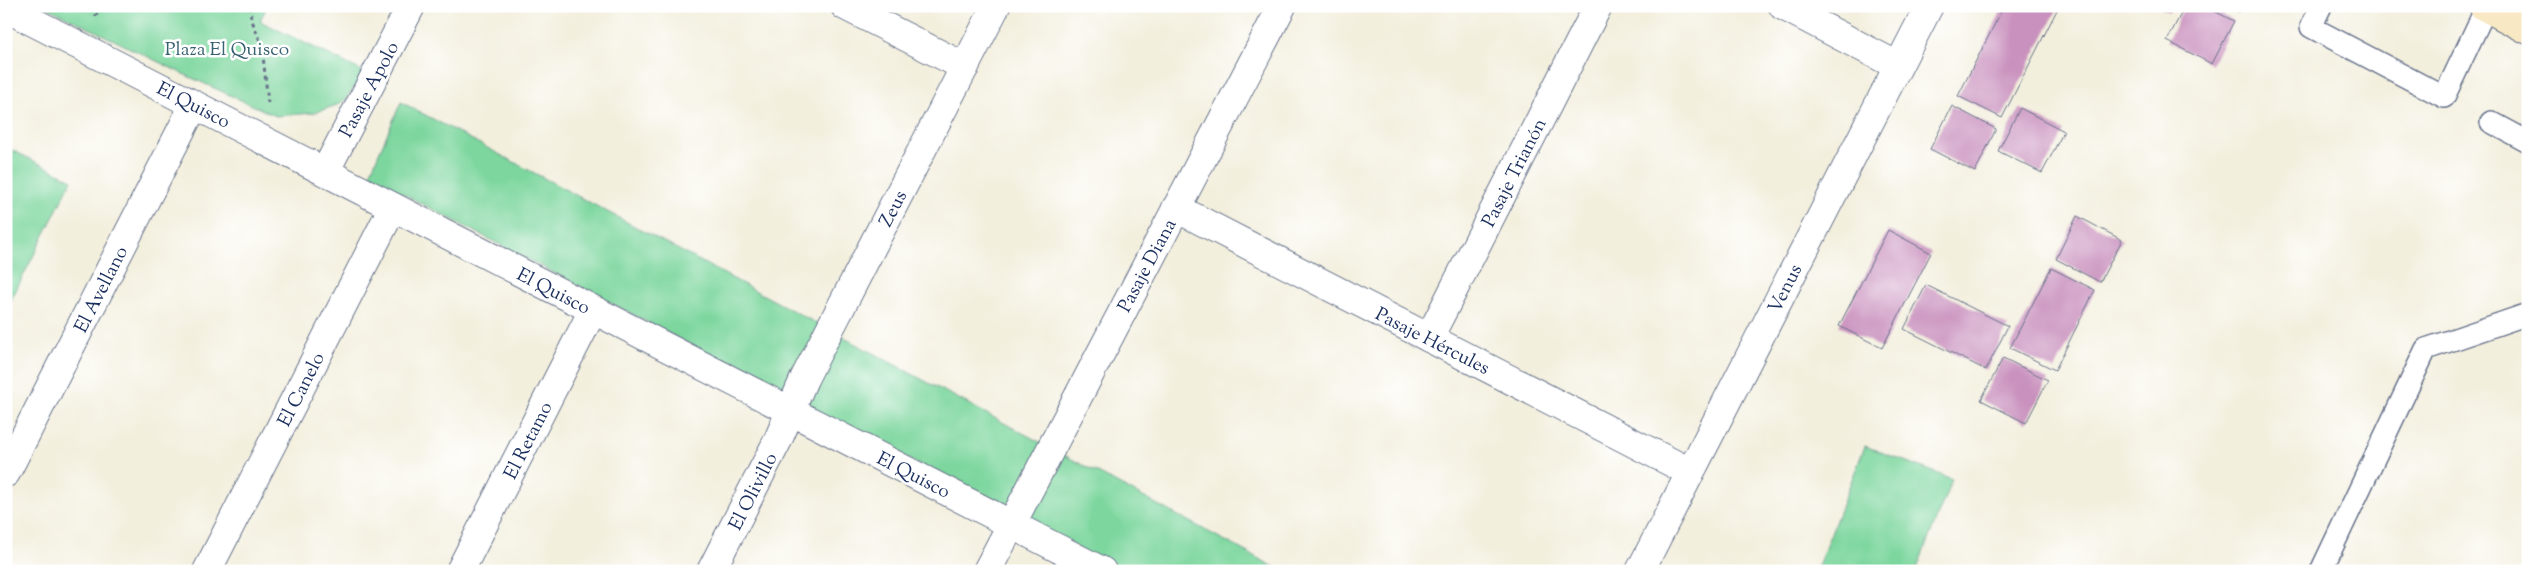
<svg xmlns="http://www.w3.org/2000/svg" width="2534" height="577" font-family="'Sorts Mill Goudy',serif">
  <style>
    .green { fill: #7cd69d; stroke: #4c827e }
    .building { fill: #c991be }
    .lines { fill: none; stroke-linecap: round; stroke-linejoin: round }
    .lane-casing { stroke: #67728a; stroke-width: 24 }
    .street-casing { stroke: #67728a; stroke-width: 30 }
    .secondary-casing { stroke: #67728a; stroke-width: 30 }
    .path { stroke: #67728a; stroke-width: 3; stroke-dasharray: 4 4; stroke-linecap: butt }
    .lane { stroke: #fff; stroke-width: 21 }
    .street { stroke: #fff; stroke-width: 28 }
    .secondary { stroke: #f8e8c3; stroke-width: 28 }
    .labels { text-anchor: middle; stroke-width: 5; stroke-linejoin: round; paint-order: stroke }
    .park-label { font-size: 19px; fill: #386171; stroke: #fff }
    .street-label { font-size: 19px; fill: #1b2f5e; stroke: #fff }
  </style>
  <rect width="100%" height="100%" fill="#fff"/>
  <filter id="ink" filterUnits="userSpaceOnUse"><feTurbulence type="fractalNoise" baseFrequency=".02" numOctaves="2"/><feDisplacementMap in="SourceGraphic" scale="10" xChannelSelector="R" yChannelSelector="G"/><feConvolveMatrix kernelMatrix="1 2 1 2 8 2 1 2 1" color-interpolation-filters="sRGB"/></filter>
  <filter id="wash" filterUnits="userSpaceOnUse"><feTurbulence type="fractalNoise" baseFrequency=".0096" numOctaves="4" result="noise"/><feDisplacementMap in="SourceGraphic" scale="20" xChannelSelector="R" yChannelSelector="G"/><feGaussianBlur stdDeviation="1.12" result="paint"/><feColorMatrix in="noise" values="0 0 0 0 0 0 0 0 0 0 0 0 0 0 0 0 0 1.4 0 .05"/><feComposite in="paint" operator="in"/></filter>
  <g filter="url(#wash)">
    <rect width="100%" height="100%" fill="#f3efdd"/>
    <g class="green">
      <path d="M44,6H267L260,21L364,72L346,99L337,105L314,113L276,116L183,74Z"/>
      <path d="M401,102L1282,571H1121L369,176Z"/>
      <path d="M6,147L72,180L6,310Z"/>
      <path d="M1865,446L1952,479L1916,571H1816Z"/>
    </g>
    <g id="blocks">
      <g class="building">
        <path d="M2004,6H2059L2002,118L1958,96Z"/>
        <path d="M2157,6H2172L2169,12Z"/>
        <path d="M2185,6H2204L2234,21L2212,64L2167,41Z"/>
        <path d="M2228,6H2242L2239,12Z"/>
        <path d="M1952,106L1996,129L1975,172L1930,149Z"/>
        <path d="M2020,108L2064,131L2042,173L1998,151Z"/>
        <path d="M2077,216L2122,240L2100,282L2056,259Z"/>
        <path d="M1888,230L1931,253L1882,348L1839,326Z"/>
        <path d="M2051,268L2095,290L2055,370L2010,348Z"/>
        <path d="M1926,285L2008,326L1986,370L1904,329Z"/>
        <path d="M2003,358L2048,380L2026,423L1981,400Z"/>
      </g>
    </g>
  </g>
  <g filter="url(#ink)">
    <use href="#blocks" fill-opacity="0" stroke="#67728a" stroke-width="1"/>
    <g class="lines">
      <g class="lane-casing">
        <g id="lane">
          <path d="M2321,6L2311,27L2444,97L2486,8"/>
          <path d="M2491,122L2528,142"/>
          <path d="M2321,571L2426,349L2528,314"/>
        </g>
      </g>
      <g class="street-casing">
        <g id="street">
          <path d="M845,6L965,67"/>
          <path d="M1783,6L1898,66"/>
          <path d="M6,8L1102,571"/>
          <path d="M325,172L411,6"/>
          <path d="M1176,208L1690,472"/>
          <path d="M1429,338L1598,6"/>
          <path d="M6,473L194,105"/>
          <path d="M207,571L393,207"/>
          <path d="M460,571L593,310"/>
          <path d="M711,571L778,440L804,379L996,6"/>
          <path d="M987,571L1282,6"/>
          <path d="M1640,571L1929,6"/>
        </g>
      </g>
      <g class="secondary-casing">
        <path id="secondary" d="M2483,6L2528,30"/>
      </g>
      <g class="path">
        <path d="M250,6L251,18L262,46L268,103"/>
        <path d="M95,16L106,6"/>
      </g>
      <use href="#lane" class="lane"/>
      <use href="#street" class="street"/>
      <use href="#secondary" class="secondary"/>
    </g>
  </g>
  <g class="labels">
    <g class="park-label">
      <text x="227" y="55">Plaza El Quisco</text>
    </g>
    <g class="street-label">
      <text transform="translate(368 89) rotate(-62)" y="7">Pasaje Apolo</text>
      <text transform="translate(194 104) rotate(27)" y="7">El Quisco</text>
      <text transform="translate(1513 172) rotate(-63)" y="7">Pasaje Trianón</text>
      <text transform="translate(892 208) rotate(-63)" y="7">Zeus</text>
      <text transform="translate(1146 265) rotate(-62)" y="7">Pasaje Diana</text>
      <text transform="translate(1784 288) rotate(-63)" y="7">Venus</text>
      <text transform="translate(100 289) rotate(-63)" y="7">El Avellano</text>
      <text transform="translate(554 290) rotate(27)" y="7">El Quisco</text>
      <text transform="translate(1433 340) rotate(27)" y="7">Pasaje Hércules</text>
      <text transform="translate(300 389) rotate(-63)" y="7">El Canelo</text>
      <text transform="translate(527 440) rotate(-63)" y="7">El Retamo</text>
      <text transform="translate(914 474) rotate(27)" y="7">El Quisco</text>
      <text transform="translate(752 491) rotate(-63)" y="7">El Olivillo</text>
    </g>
  </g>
  <rect width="2534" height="577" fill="none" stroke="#fff" stroke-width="25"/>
</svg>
